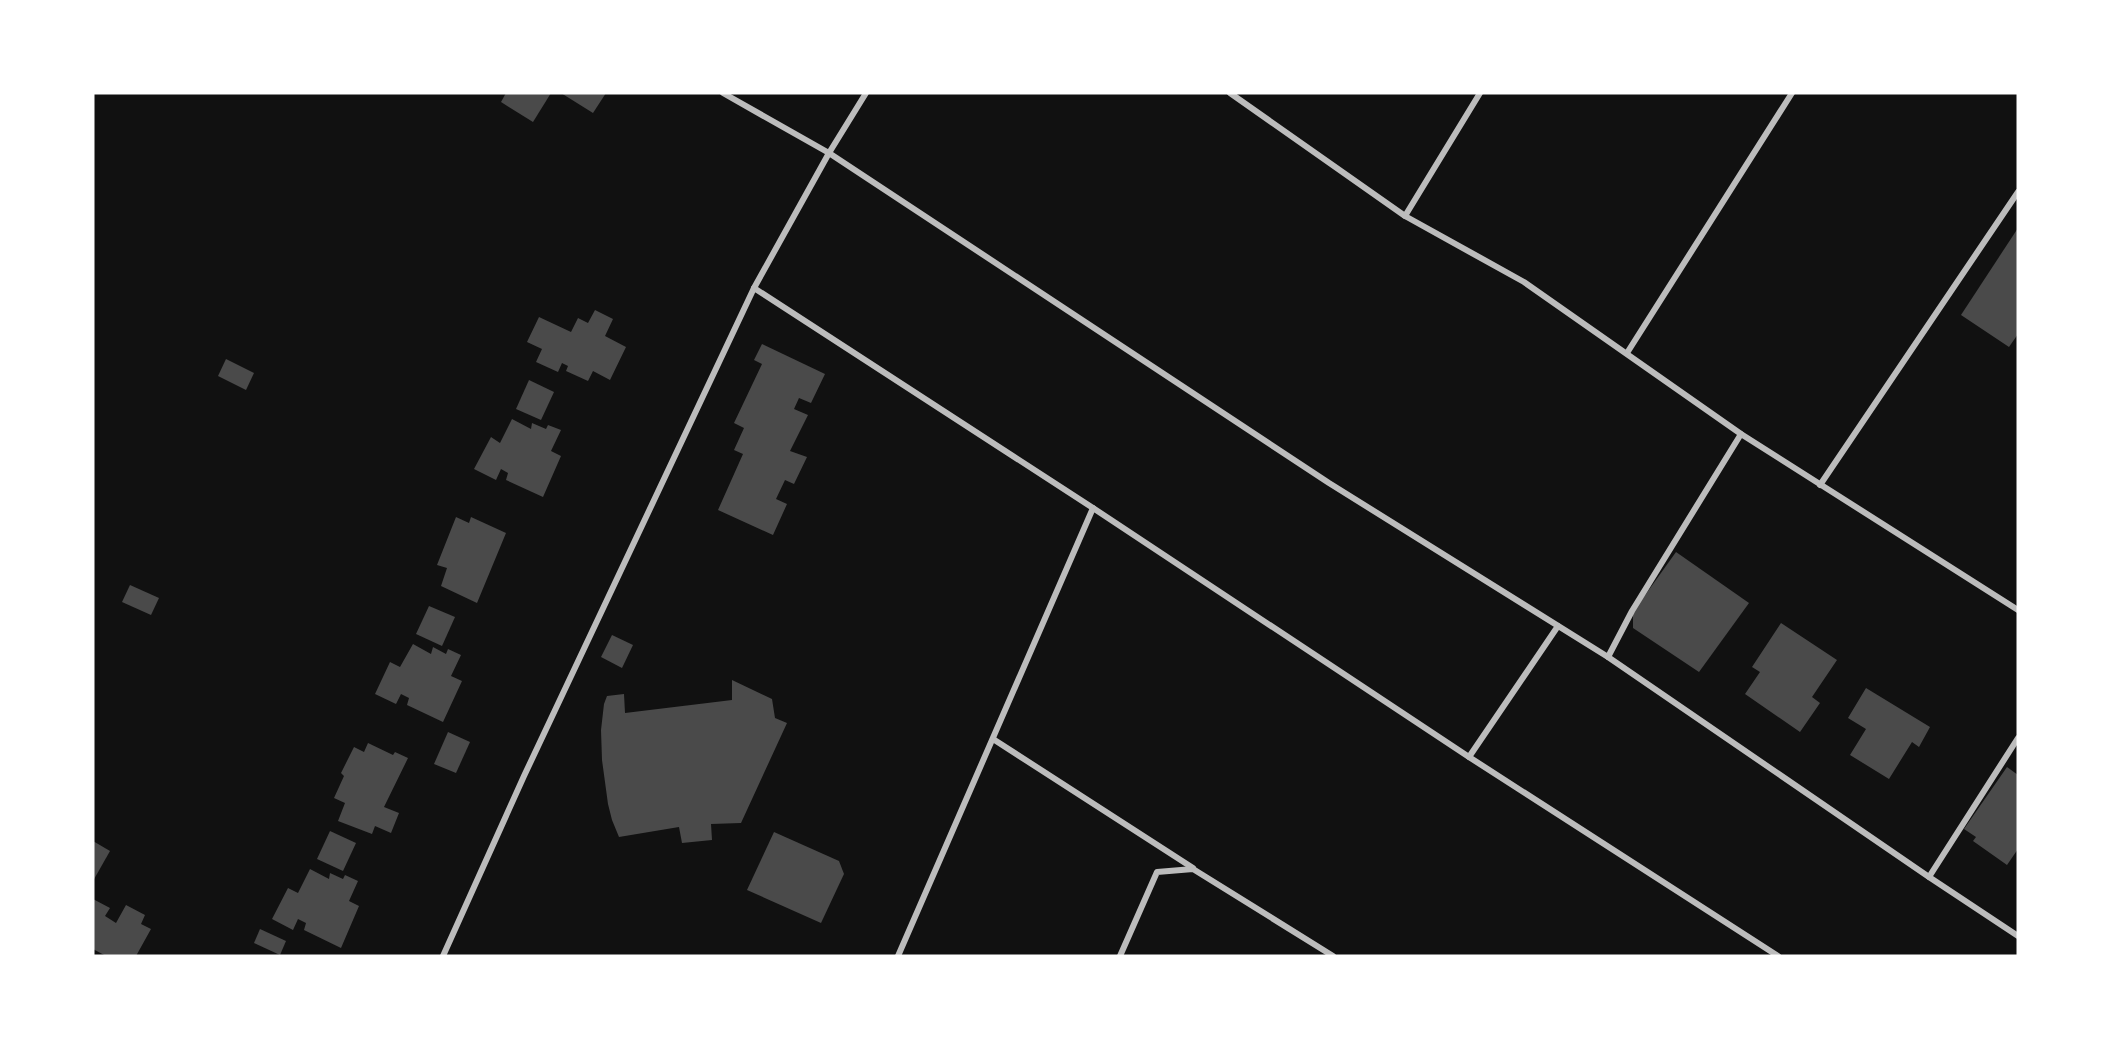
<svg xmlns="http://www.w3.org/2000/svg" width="2111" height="1049" font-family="'Exo 2',sans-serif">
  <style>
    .building { fill: #4a4a4a }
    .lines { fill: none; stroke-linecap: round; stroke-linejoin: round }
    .minor { stroke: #bcbcbc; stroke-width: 6 }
  </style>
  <rect width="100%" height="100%" fill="#111"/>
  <g class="building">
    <path d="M506,93H551L533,122L501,102Z"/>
    <path d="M561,93H606L593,113Z"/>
    <path d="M2018,228V334L2009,347L1961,315Z"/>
    <path d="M595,310L613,319L605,336L626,347L610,380L593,371L588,381L566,371L568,366L562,363L558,372L536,362L542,349L527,342L539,317L571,332L578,318L588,323Z"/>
    <path d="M762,344L825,374L811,403L799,398L794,409L808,415L790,451L807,457L794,484L785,480L776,499L787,504L773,535L718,510L743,454L734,450L744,428L734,423L762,364L754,360Z"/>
    <path d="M226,359L254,373L246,390L218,376Z"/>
    <path d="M529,380L554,392L541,420L516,409Z"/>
    <path d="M512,419L531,429L532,423L546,429L548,425L561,430L551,451L561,456L543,497L506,480L508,473L501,469L496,480L474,469L491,437L500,443Z"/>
    <path d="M456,517L469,523L471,517L506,533L477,603L441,586L447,568L437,565Z"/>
    <path d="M1676,552L1749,603L1699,672L1633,628V612Z"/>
    <path d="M130,585L159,598L151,615L122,602Z"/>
    <path d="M429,606L455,617L442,646L416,634Z"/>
    <path d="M1781,623L1837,660L1812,697L1820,703L1800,732L1745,694L1760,672L1752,667Z"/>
    <path d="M612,635L633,645L622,668L601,657Z"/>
    <path d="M413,644L431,654L433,647L446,654L448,649L461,655L451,676L462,681L443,722L407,705L409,698L401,694L396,704L375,694L390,662L400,667Z"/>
    <path d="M732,680L772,699L775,718L787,723L741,823L711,824L712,840L682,843L679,827L619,837L612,820L608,804L602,760L601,730L604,704L607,696L624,694L625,713L732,700Z"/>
    <path d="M1866,688L1930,727L1919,747L1912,742L1889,779L1850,755L1866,729L1848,718Z"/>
    <path d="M448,732L470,742L456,773L434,764Z"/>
    <path d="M368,743L393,755L395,752L408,758L384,807L399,813L391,833L375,826L372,834L338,821L345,803L334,798L344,776L341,773L354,747L364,752Z"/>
    <path d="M2007,767L2018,775V849L2007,865L1973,841L1976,837L1964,829Z"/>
    <path d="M330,831L356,843L343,871L317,859Z"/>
    <path d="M774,832L839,861L844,874L821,923L747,890Z"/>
    <path d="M93,841L110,851L93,881Z"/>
    <path d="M310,869L329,879L330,873L343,879L345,875L358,881L349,901L359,906L341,948L304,930L306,923L298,919L293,930L272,919L288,888L298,893Z"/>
    <path d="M93,899L110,908L105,916L116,923L126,905L145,915L141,924L151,929L136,956H106L93,949Z"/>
    <path d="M260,929L286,941L280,955L254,943Z"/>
  </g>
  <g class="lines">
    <g class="minor">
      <path d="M723,93L829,153L1329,483L1608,657L1929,877L2018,936"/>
      <path d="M1230,93L1405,216L1524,282L1741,434L2018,610"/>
      <path d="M1405,216L1480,93"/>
      <path d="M754,288L1093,508L1469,757L1778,956"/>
      <path d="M1627,353L1792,93"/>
      <path d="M1820,485L2018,192"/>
      <path d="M1608,657L1632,611L1741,434"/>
      <path d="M993,739L1193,868"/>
      <path d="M1469,757L1558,626"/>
      <path d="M1929,877L2018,738"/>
      <path d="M443,956L524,776L754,288L829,153L866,93"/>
      <path d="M898,956L1093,508"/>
      <path d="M1120,956L1157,872L1193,869L1333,956"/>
    </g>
  </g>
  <rect width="2111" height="1049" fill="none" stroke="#ffffff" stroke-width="189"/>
</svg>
